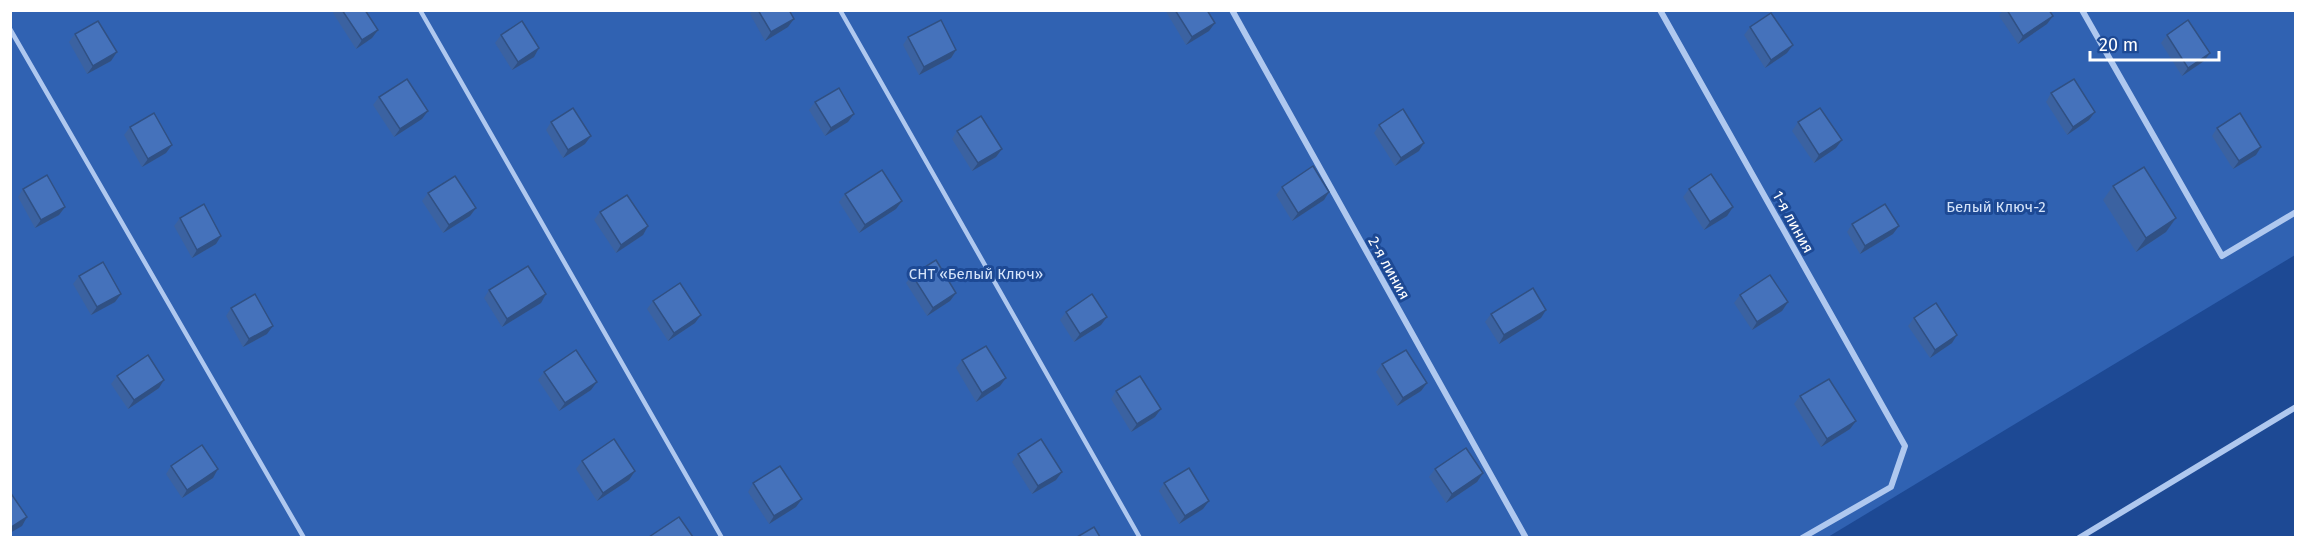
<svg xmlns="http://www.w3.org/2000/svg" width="2306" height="548" font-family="'Fira Sans',sans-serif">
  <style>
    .garden { fill: #3062b2 }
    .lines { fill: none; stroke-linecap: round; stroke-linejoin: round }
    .lane { stroke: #afc8ef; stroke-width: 4.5 }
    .street { stroke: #afc8ef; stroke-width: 6 }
    .wall { fill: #3b62a1 }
    .shaded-wall { fill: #305083 }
    .building { fill: #4572bb; stroke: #305083; stroke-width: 1.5 }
    .labels { text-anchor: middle; stroke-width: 6; stroke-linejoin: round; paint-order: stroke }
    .park-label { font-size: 15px; fill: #d5e4fa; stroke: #1d4994 }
    .street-label { font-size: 15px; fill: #fff; stroke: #1d4994 }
  </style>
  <rect width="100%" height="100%" fill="#1d4994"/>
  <path class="garden" d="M10,11H2295V255L1828,537H11Z"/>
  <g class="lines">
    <g class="lane">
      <path d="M420,10L722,538"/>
      <path d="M840,10L1140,538"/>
      <path d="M10,29L304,538"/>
    </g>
    <g class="street">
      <path d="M1232,10L1526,538"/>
      <path d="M1660,10L1905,446L1891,487L1802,538"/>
      <path d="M2082,10L2222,256L2296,212"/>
      <path d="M2079,538L2296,407"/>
    </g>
  </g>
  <g class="wall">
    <path d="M334,10H365L378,30L372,38L356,49L333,13Z"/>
    <path d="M753,10H789L788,27L765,41L750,14Z"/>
    <path d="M1165,10H1207L1215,23L1209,31L1186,45Z"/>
    <path d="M2003,10H2049L2053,16L2047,24L2018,44L1999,16Z"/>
    <path d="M1750,27L1787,53L1765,68L1744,35Z"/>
    <path d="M75,34L111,61L87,74L69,42Z"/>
    <path d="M501,35L534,57L512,70L495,43Z"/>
    <path d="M2167,35L2210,53L2204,61L2182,76L2161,43Z"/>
    <path d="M908,37L956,50L951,58L919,75L903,45Z"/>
    <path d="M2051,93L2089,120L2067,135L2046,102Z"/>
    <path d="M379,97L422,119L394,137L373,105Z"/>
    <path d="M815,102L848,122L825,136L809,110Z"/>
    <path d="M551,122L585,144L563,158L546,130Z"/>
    <path d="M1798,122L1836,148L1814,163L1792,131Z"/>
    <path d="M1379,125L1419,151L1395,166L1374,133Z"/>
    <path d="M130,127L172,145L166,153L142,167L124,135Z"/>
    <path d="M2217,128L2261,147L2256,155L2233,169L2212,136Z"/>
    <path d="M957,131L1002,149L996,157L972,171L952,139Z"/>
    <path d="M2113,186L2166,232L2136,252L2103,200Z"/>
    <path d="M1282,187L1329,192L1324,200L1292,221L1276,195Z"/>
    <path d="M23,189L65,207L59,215L35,228L18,197Z"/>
    <path d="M1689,189L1733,207L1727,216L1704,230L1683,197Z"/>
    <path d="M428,193L476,208L470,216L443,233L422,201Z"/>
    <path d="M845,194L902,201L896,209L859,233L839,202Z"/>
    <path d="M600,212L648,226L643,235L616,253L594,220Z"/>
    <path d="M180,218L221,236L216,244L192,258L174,226Z"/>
    <path d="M1852,224L1893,234L1860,254L1847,232Z"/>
    <path d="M912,275L956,293L950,301L927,316L906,283Z"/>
    <path d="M79,276L121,294L115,302L91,315L73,284Z"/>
    <path d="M489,290L541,303L502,327L484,298Z"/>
    <path d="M1740,295L1788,302L1782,311L1752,330L1734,303Z"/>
    <path d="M653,301L695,323L668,341L647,309Z"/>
    <path d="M231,308L267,334L243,347L226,316Z"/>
    <path d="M1066,312L1101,325L1074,342L1060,320Z"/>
    <path d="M1491,314L1541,318L1499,344L1485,322Z"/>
    <path d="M1914,318L1952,343L1930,358L1908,326Z"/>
    <path d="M962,360L1000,386L976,402L956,368Z"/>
    <path d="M1382,364L1427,383L1421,391L1397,406L1376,372Z"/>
    <path d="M544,372L591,390L559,411L538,380Z"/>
    <path d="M117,376L159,388L128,409L111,384Z"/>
    <path d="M1116,391L1155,417L1131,432L1111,399Z"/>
    <path d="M1800,396L1856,421L1850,429L1821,447L1794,404Z"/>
    <path d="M1018,454L1062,472L1056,480L1032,494L1012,462Z"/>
    <path d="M582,461L635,471L629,480L597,501L576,469Z"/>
    <path d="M171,466L213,478L182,498L166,474Z"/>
    <path d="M1435,469L1483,473L1477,482L1446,503L1429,477Z"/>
    <path d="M753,483L796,507L769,524L748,492Z"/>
    <path d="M1164,483L1203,509L1179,524L1159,491Z"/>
  </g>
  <g class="shaded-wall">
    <path d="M2053,16L2047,24L2018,44L2023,36Z"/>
    <path d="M794,19L788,27L765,41L771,32Z"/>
    <path d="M1215,23L1209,31L1186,45L1192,37Z"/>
    <path d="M378,30L372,38L356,49L362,40Z"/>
    <path d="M1793,45L1787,53L1765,68L1771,60Z"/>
    <path d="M539,48L534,57L512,70L518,62Z"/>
    <path d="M956,50L951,58L919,75L924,67Z"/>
    <path d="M117,52L111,61L87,74L93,66Z"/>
    <path d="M2210,53L2204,61L2182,76L2188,68Z"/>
    <path d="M428,111L422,119L394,137L400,129Z"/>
    <path d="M2095,112L2089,120L2067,135L2073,127Z"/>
    <path d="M854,114L848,122L825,136L831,128Z"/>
    <path d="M591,136L585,144L563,158L568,150Z"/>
    <path d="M1842,140L1836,148L1814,163L1819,155Z"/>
    <path d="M1424,143L1419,151L1395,166L1401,158Z"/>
    <path d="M172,145L166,153L142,167L148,159Z"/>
    <path d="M2261,147L2256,155L2233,169L2239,161Z"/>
    <path d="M1002,149L996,157L972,171L978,163Z"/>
    <path d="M1329,192L1324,200L1292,221L1298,213Z"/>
    <path d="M902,201L896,209L859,233L865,225Z"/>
    <path d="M65,207L59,215L35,228L41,220Z"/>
    <path d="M1733,207L1727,216L1704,230L1710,222Z"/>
    <path d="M476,208L470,216L443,233L449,225Z"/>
    <path d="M2176,218L2166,232L2136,252L2146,238Z"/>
    <path d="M648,226L643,235L616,253L621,245Z"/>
    <path d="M1899,226L1893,234L1860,254L1865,246Z"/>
    <path d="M221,236L216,244L192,258L197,250Z"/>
    <path d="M956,293L950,301L927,316L933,308Z"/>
    <path d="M121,294L115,302L91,315L97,307Z"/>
    <path d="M546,294L541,303L502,327L507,319Z"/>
    <path d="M1788,302L1782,311L1752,330L1757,322Z"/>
    <path d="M1546,310L1541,318L1499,344L1504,335Z"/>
    <path d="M701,315L695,323L668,341L674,333Z"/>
    <path d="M1107,317L1101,325L1074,342L1080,334Z"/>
    <path d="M273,326L267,334L243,347L249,339Z"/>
    <path d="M1957,335L1952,343L1930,358L1935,350Z"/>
    <path d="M1006,378L1000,386L976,402L982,393Z"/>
    <path d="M164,380L159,388L128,409L134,400Z"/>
    <path d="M597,382L591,390L559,411L565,403Z"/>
    <path d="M1427,383L1421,391L1397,406L1403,398Z"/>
    <path d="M1161,409L1155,417L1131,432L1137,424Z"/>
    <path d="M1856,421L1850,429L1821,447L1827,439Z"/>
    <path d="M218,469L213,478L182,498L187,490Z"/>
    <path d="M635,471L629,480L597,501L603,493Z"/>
    <path d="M1062,472L1056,480L1032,494L1038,486Z"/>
    <path d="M1483,473L1477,482L1446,503L1452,494Z"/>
    <path d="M802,499L796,507L769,524L774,516Z"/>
    <path d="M1209,501L1203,509L1179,524L1185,516Z"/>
    <path d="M27,517L22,526L10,533V528Z"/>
  </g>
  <g class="building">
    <path d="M342,10H365L378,30L362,40Z"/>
    <path d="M758,10H789L794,19L771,32Z"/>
    <path d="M1175,10H1207L1215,23L1192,37Z"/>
    <path d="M2007,10H2049L2053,16L2023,36Z"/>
    <path d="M1771,13L1793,45L1771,60L1750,27Z"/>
    <path d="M941,20L956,50L924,67L908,37Z"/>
    <path d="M2188,20L2210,53L2188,68L2167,35Z"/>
    <path d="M98,21L117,52L93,66L75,34Z"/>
    <path d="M522,21L539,48L518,62L501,35Z"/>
    <path d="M407,79L428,111L400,129L379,97Z"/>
    <path d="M2074,79L2095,112L2073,127L2051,93Z"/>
    <path d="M839,88L854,114L831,128L815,102Z"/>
    <path d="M573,108L591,136L568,150L551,122Z"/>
    <path d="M1820,108L1842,140L1819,155L1798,122Z"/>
    <path d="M1403,109L1424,143L1401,158L1379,125Z"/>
    <path d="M154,113L172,145L148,159L130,127Z"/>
    <path d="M2240,113L2261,147L2239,161L2217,128Z"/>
    <path d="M981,116L1002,149L978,163L957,131Z"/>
    <path d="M1313,166L1329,192L1298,213L1282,187Z"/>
    <path d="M2144,167L2176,218L2146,238L2113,186Z"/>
    <path d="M882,170L902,201L865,225L845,194Z"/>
    <path d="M1711,174L1733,207L1710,222L1689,189Z"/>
    <path d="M47,175L65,207L41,220L23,189Z"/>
    <path d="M455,176L476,208L449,225L428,193Z"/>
    <path d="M627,195L648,226L621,245L600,212Z"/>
    <path d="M204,204L221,236L197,250L180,218Z"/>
    <path d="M1885,204L1899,226L1865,246L1852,224Z"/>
    <path d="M936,260L956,293L933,308L912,275Z"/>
    <path d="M103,262L121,294L97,307L79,276Z"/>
    <path d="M528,266L546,294L507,319L489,290Z"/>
    <path d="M1770,275L1788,302L1757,322L1740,295Z"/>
    <path d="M680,283L701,315L674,333L653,301Z"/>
    <path d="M1533,288L1546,310L1504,335L1491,314Z"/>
    <path d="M255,294L273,326L249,339L231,308Z"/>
    <path d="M1092,294L1107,317L1080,334L1066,312Z"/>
    <path d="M1936,303L1957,335L1935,350L1914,318Z"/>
    <path d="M986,346L1006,378L982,393L962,360Z"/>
    <path d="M576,350L597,382L565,403L544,372Z"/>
    <path d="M1406,350L1427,383L1403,398L1382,364Z"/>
    <path d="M148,355L164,380L134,400L117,376Z"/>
    <path d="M1140,376L1161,409L1137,424L1116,391Z"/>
    <path d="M1829,379L1856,421L1827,439L1800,396Z"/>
    <path d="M614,439L635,471L603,493L582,461Z"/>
    <path d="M1041,439L1062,472L1038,486L1018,454Z"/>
    <path d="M202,445L218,469L187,490L171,466Z"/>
    <path d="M1466,448L1483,473L1452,494L1435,469Z"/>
    <path d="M780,466L802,499L774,516L753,483Z"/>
    <path d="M1189,468L1209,501L1185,516L1164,483Z"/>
    <path d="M10,492L27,517L10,528Z"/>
    <path d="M679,517L693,537H649Z"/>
    <path d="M1094,527L1100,537H1077Z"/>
  </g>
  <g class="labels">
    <g class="park-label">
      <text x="1996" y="212">Белый Ключ-2</text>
      <text x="976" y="279">СНТ «Белый Ключ»</text>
    </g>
    <g class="street-label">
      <text transform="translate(1793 222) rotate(61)" y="5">1-я линия</text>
      <text transform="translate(1389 268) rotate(61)" y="5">2-я линия</text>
    </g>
  </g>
  <rect width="2306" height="548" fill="none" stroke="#ffffff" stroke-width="24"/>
  <path d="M2090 51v9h129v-9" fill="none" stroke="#ffffff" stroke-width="3"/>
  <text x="2099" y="51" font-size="18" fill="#ffffff" stroke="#1d4994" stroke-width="4.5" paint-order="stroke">20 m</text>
</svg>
